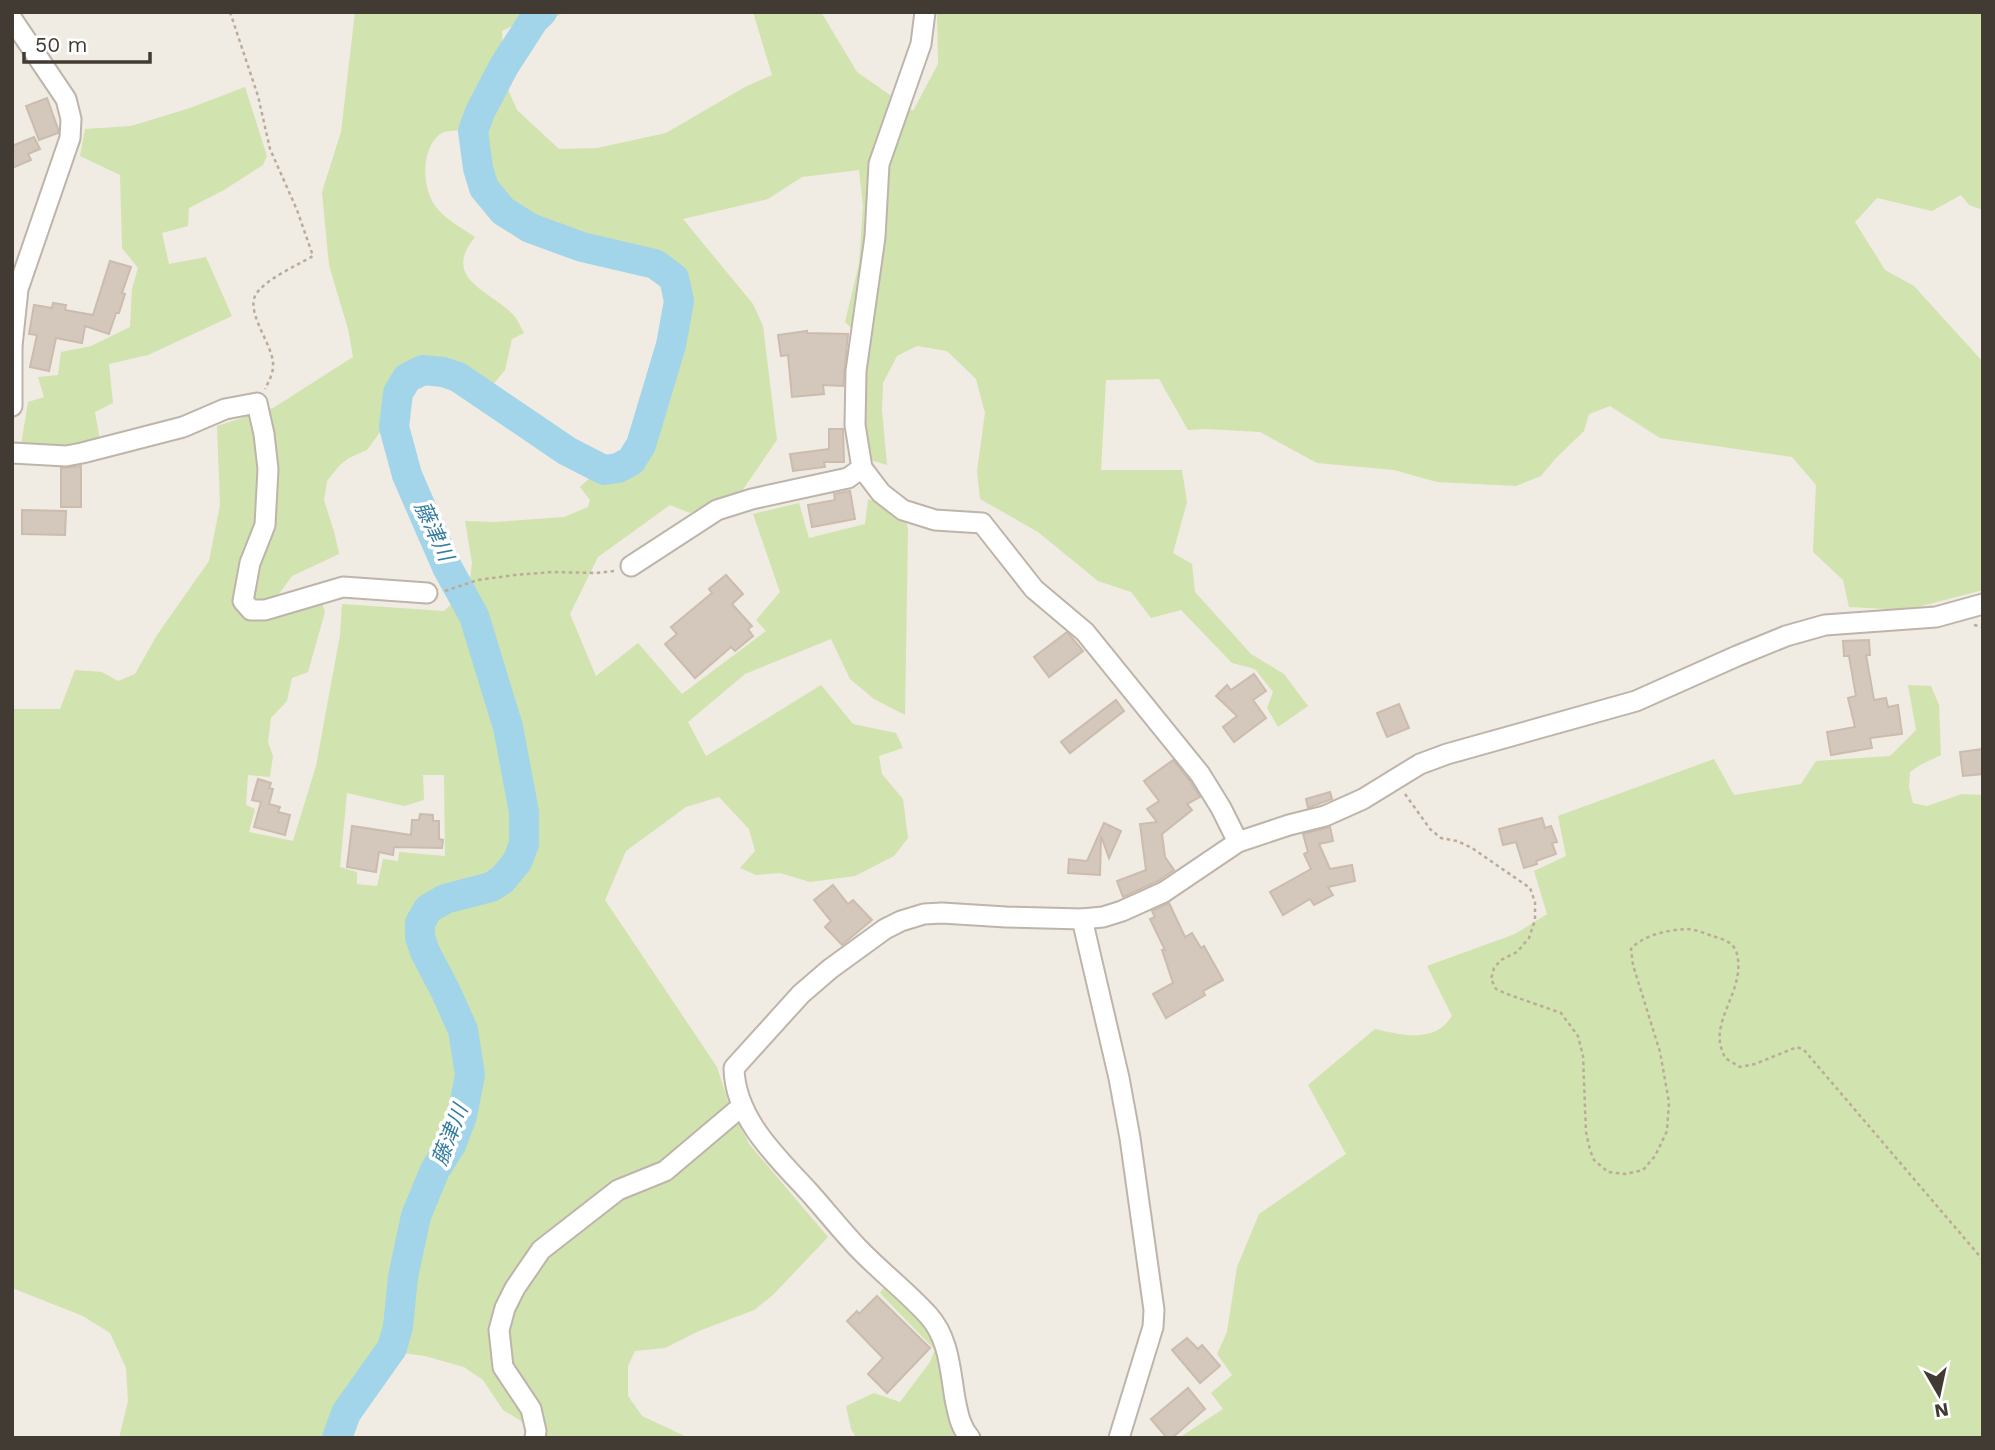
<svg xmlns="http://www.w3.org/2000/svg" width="1995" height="1450" font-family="'Work Sans','Noto Sans JP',sans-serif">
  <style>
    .green { fill: #d1e3ae; fill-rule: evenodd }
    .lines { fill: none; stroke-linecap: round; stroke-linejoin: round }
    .river { stroke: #a2d5ea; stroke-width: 30 }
    .building { fill: #d4c8bd; stroke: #cbbcad; stroke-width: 2 }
    .street-casing { stroke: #beb4aa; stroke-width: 23 }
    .path { stroke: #bcab99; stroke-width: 2.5; stroke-dasharray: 3.5 3.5; stroke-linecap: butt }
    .street { stroke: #fff; stroke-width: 19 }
    .labels { text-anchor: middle; stroke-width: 7; stroke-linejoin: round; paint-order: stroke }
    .water-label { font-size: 21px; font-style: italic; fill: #337d9e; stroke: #fff }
  </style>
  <rect width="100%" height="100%" fill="#f0ebe3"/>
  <g class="green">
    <path d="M355,12H564L553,19L518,23L502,31L504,80L517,110L559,149L597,148L666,133L745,87L772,75L753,12H821L857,72L913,111L938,64L937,12H1983V210L1969,205L1961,195L1932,211L1877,198L1855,222L1885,270L1914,286L1983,362V590L1906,610L1849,607L1843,580L1813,552L1816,485L1792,457L1660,438L1610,406L1589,414L1584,431L1555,459L1541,476L1516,486L1437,482L1394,470L1317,463L1260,432L1207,429L1188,430L1159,379L1106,380L1101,470H1182L1187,502L1173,553L1192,564L1195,592L1251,654L1284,674L1308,706L1278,727L1267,708L1273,692L1255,669L1232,663L1181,610L1151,618L1131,592L1098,581L1038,532L980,499L977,471L985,413L976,379L947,351L917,346L897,356L883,383L882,410L887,465L867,459L859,422L867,343L845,322L859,264L863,206L859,170L802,177L768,199L683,219L753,304L763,326L777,440L742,491L690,513L670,505L598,557L570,614L596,676L638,643L682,694L766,631L756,620L780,592L753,514L799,503L809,538L865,524L868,499L875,502L906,521L908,529L905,715L874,699L850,679L831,639L745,674L688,722L706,756L821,685L853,724L896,733L903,748L879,756L882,774L903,799L908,838L894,856L855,876L810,882L780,873L756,875L740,868L755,851L749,829L719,797L686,807L626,851L605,900L717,1067L728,1101L749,1144L828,1237L773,1295L754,1310L699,1331L665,1348L635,1351L628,1366V1396L642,1416L689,1438H544V1435L503,1410L483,1380L464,1367L425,1356L379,1350L338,1410L328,1438H119L128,1401L126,1368L110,1333L83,1316L12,1288V709H60L75,670L102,672L118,681L135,674L157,635L209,561L220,505L217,426L273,408L353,357L348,329L329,265L322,192L341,132ZM462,130L464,133L478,131L480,159L489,189L509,209L538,227L666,264L679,278L684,312L651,435L635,464L614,477L594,474L580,487L590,500L588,507L564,517L496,522L465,521L472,563L469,589L444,611L342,604L340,635L316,766L293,841L249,832L255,809L246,805L248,775L270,777L273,756L268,742L271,718L287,701L292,678L308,672L325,612L322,603L276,598L292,576L339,554L335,535L324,500L327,481L340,465L349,458L367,450L410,391L423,383L446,385L475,398L492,386L505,370L512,339L524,333C521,329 519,322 516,318C495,291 439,281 475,237C462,228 446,220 436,207C422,189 420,150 440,134C446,130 454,131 462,130ZM423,775H444L445,856L399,852L398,861L383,859L377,886L357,884V872L340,867L347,793L404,806L424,800Z"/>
    <path d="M245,87L267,156L263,165L224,190L189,208L188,226L162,233L169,264L206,257L232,316L148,355L109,364L113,403L95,412L100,441L63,448L21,445L28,402L44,397L38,377L58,375L61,352L91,346L130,327L132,289L138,268L122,248L120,175L80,156L85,129L131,126L190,108Z"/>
    <path d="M1908,685L1931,686L1939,705L1941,755L1920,765L1910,772L1909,787L1913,803L1927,806L1962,794L1983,795V1438H1179L1223,1409L1211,1393L1232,1375L1217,1354L1227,1332L1237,1267L1259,1214L1346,1154L1308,1085L1375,1029C1403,1035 1434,1044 1452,1016L1427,966L1515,934L1547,914L1534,871L1566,856L1558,816L1714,759L1734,795L1801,784L1816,761L1890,756L1916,730Z"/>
    <path d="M886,1284L932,1329L960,1438H856L851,1429L846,1406L874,1393L900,1402L930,1362L935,1350L880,1293Z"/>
  </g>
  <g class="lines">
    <path class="river" d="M337,1438L346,1413L392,1348L398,1327L403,1277L416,1216L435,1170L451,1145L462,1116L470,1075L463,1030L445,990L425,952L420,937V923L428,909L445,899L491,887L502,880L517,862L524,844V812L508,727L474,616L447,567L407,475L394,427L398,393L407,378L423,370L443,372L458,377L567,451L604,470L618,468L631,461L641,445L671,345L679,301L674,278L655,264L582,247L530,228L503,211L484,188L478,168L473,131L480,112L504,66L533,21L542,12"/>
  </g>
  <g class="building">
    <path d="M47,98L58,129V133L39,140L26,106Z"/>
    <path d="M34,137L40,149L28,154L31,160L12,168V146Z"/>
    <path d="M110,261L131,267L122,293L125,294L119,313H116L109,334L85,326L82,343L56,338L49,371L30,367L37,335L29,334L34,305L52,308L53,303L66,305L65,310L93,315Z"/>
    <path d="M807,331V333L848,334L843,386L823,385L824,394L792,397L788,355L781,356L778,335Z"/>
    <path d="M829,429H843L844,462H824L825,467L793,471L790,454L829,449Z"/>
    <path d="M81,466V507H61V468Z"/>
    <path d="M850,491L855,519L812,527L808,505L835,500L834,494Z"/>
    <path d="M22,510L66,511L65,535L22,534Z"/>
    <path d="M726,575L743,594L732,604L752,626L748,629L753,636L735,651L731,647L695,678L665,644L677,634L671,627L712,593L709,589Z"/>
    <path d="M1067,632L1083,651L1049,677L1034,657Z"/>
    <path d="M1869,640L1870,655H1866L1874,700L1886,698L1888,707L1898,705L1902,734L1870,738L1872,748L1831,755L1827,732L1855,727L1848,698L1856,696L1849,656H1844L1843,641Z"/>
    <path d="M1254,674L1266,691L1253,700L1266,718L1234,742L1223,727L1237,716L1216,696L1227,685L1231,690Z"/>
    <path d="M1116,700L1124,711L1070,753L1061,742Z"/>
    <path d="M1399,704L1409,728L1387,737L1377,713Z"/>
    <path d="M1983,749V774L1963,776L1960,752Z"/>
    <path d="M1173,760L1190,781L1200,797L1187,804L1192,810L1162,834L1165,857L1174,870L1158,881L1123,897L1117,881L1146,870L1140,824L1157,822L1147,809L1159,801L1144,781Z"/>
    <path d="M258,779L271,783L269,788L273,789L269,804L280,807L278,812L290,815L285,835L254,827L261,802L252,800Z"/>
    <path d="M1330,792L1332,799L1308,808L1306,799Z"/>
    <path d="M420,814L433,815V821H439V839L443,840L442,848L394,847L393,855L379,852L376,872L347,867L352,826L411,835L412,820H419Z"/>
    <path d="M1542,818L1545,828L1551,826L1557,842L1552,843L1556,854L1536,861L1537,864L1524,868L1516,842L1503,845L1499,829Z"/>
    <path d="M1104,823L1121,831L1109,858L1101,836L1100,875L1068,873L1069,859L1087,861Z"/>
    <path d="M1330,827L1333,841L1319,844L1330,869L1352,865L1355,881L1328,887L1333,895L1314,905L1310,899L1283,915L1270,892L1311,869L1304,854L1308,852L1303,834Z"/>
    <path d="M833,885L848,904L853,900L872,920L842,945L825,927L831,921L814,900Z"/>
    <path d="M1169,903L1185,937L1192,933L1201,948L1204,946L1223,980L1203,991L1205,995L1166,1018L1153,994L1173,983L1162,950H1165L1150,919L1155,917L1152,911Z"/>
    <path d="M877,1296L930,1348L887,1393L868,1374L883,1358L847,1321L857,1311L859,1314Z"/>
    <path d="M1187,1338L1198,1349L1202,1345L1220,1366L1200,1383L1172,1350Z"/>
    <path d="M1188,1388L1205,1409L1172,1438H1167L1151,1419Z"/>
  </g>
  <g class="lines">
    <g class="street-casing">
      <g id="street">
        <path d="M925,12L921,44L879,164L875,237L856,371L855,425L862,468L881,493L903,510L935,520L982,523L1034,589L1085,632L1200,774L1221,808L1238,842"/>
        <path d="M12,19L66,99L71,119L70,138L18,289L12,346"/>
        <path d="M12,348V406"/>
        <path d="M12,453L66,456L82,453L183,427L225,409L257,403L264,434L268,469L265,525L250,563L243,601L251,610H265L343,587L427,593"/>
        <path d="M631,566L717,510L752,499L848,478L862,468"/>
        <path d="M1082,919L1119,1078L1130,1138L1154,1310L1153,1327L1119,1438"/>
        <path d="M535,1438L536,1431L531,1409L503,1367L499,1330L505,1308L515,1288L541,1250L618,1190L665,1171L742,1106"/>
        <path d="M970,1438C960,1427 958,1413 955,1399C950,1369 949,1338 928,1315C906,1291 880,1271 858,1248C841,1230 826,1211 809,1192C777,1157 735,1119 734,1068L801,994L830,969L885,929L901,921L924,914L942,913L1006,917L1082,919L1103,917L1122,911L1164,892L1238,842L1289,825L1325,816L1363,799L1420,764L1447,754L1636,701L1737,656L1786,636L1825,625L1936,617L1983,604"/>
      </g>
    </g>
    <g class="path">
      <path d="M230,12L258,96L270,149L297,210L313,256C298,265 263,280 255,296C247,314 272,344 273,363C274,372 269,381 265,389"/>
      <path d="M445,591L478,580L515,575L552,572L596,573L614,571"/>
      <path d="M1974,625L1983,627"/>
      <path d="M1405,794L1430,829L1441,838L1457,841L1472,848L1530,888L1535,902V920L1529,938L1517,952L1501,960L1494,968L1491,979L1496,989L1507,994L1561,1013L1578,1036L1583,1056L1586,1132L1590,1150L1594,1160L1608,1172L1625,1174L1643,1170L1655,1156L1667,1131L1669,1102L1660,1052L1633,965L1631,949C1643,935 1668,930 1686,929C1695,929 1704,933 1712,936C1723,939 1734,942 1737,954C1745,987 1716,1014 1720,1043C1721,1048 1723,1053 1725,1058L1740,1067L1755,1064L1797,1047L1804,1050L1983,1260"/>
    </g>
    <use href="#street" class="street"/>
  </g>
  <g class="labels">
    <g class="water-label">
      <text transform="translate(434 531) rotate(65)" y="7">藤津川</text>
      <text transform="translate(450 1135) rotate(-69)" y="7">藤津川</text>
    </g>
  </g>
  <rect width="1995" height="1450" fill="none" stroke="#423b34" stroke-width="28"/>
  <g transform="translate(1939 1394) rotate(171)" stroke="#ffffff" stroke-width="5" paint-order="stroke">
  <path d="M0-5L12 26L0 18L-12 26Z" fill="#423b34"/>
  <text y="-10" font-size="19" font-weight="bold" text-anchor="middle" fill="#423b34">N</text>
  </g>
  <path d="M24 52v10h126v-10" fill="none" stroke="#423b34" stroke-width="3.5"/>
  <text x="35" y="52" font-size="21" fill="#423b34" stroke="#ffffff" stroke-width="5" paint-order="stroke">50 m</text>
</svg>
